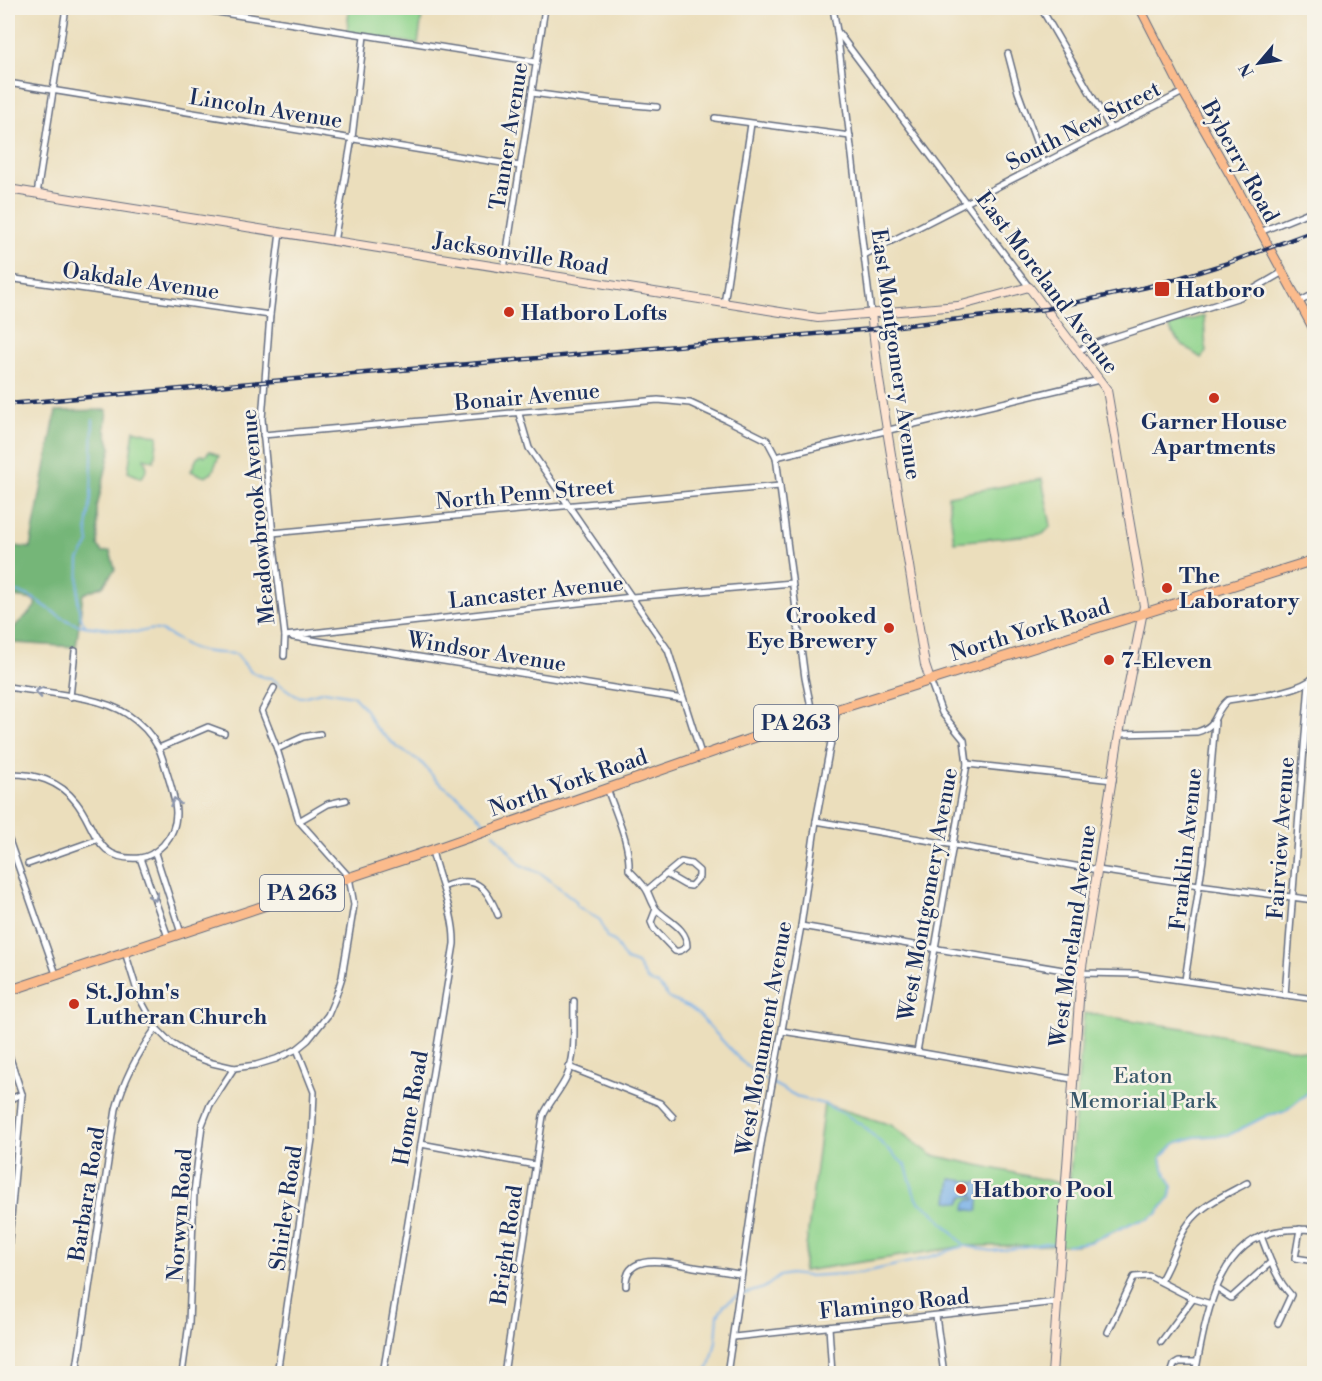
<svg xmlns="http://www.w3.org/2000/svg" width="1322" height="1381" font-family="'Libre Bodoni',serif">
  <style>
    .green { fill: #90d48d; stroke: #568276; stroke-width: 1.5 }
    .forest { fill: #74b678; stroke: #48726b; stroke-width: 1.5 }
    .water { fill: #78b0e7; stroke: #4a70a2; stroke-width: 1.5 }
    .lines { fill: none; stroke-linecap: round; stroke-linejoin: round }
    .stream { stroke: #78b0e7; stroke-width: 2 }
    .street-casing { stroke: #646c7f; stroke-width: 8 }
    .secondary-casing { stroke: #646c7f; stroke-width: 10 }
    .primary-casing { stroke: #646c7f; stroke-width: 10 }
    .highway-casing { stroke: #646c7f; stroke-width: 11 }
    .street { stroke: #fff; stroke-width: 5 }
    .secondary { stroke: #fde4d1; stroke-width: 8 }
    .primary { stroke: #fbbb8c; stroke-width: 8 }
    .highway { stroke: #fbbb8c; stroke-width: 9 }
    .rail-casing { stroke: #1b2f5e; stroke-width: 4.5 }
    .rail { stroke: #f7f3e8; stroke-width: 2; stroke-dasharray: 7; stroke-linecap: butt }
    .oneway { stroke: #8d97ae }
    .poi-dot { fill: #c8321e; stroke: #f7f3e8; stroke-width: 2 }
    .labels { text-anchor: middle; stroke-width: 5; stroke-linejoin: round; paint-order: stroke }
    .shield { fill: #f7f3e8; stroke: #5d6a87; stroke-width: 1.5 }
    .shield-label { font-size: 21px; font-weight: bold; fill: #1b2f5e }
    .street-label { font-size: 22px; fill: #1b2f5e; stroke: #f7f3e8 }
    .poi-label { font-size: 22px; font-weight: bold; fill: #1b2f5e; stroke: #f7f3e8; text-anchor: start }
    .park-label { font-size: 22px; fill: #38586a; stroke: #f7f3e8 }
  </style>
  <rect width="100%" height="100%" fill="#f7f3e8"/>
  <filter id="ink" filterUnits="userSpaceOnUse"><feTurbulence type="fractalNoise" baseFrequency=".0167" numOctaves="2"/><feDisplacementMap in="SourceGraphic" scale="12" xChannelSelector="R" yChannelSelector="G"/><feConvolveMatrix kernelMatrix="1 2 1 2 8 2 1 2 1" color-interpolation-filters="sRGB"/></filter>
  <filter id="wash" filterUnits="userSpaceOnUse"><feTurbulence type="fractalNoise" baseFrequency=".008" numOctaves="4" result="noise"/><feDisplacementMap in="SourceGraphic" scale="24" xChannelSelector="R" yChannelSelector="G"/><feGaussianBlur stdDeviation="1.35" result="paint"/><feColorMatrix in="noise" values="0 0 0 0 0 0 0 0 0 0 0 0 0 0 0 0 0 1.4 0 .05"/><feComposite in="paint" operator="in"/></filter>
  <g filter="url(#wash)">
    <rect width="100%" height="100%" fill="#ebdebc"/>
    <g class="green">
      <path d="M349,8H423L418,44L347,33Z"/>
      <path d="M1204,316L1206,352L1201,358C1190,350 1175,342 1169,326Z"/>
      <path d="M134,430L158,436L154,461L144,458L147,468L142,478L128,472Z"/>
      <path d="M210,451L219,456L212,473L205,477L191,471L197,458L201,455L205,456Z"/>
      <path d="M1042,479L1051,526L1043,534L954,542L948,496Z"/>
      <path d="M1084,1013L1183,1028L1314,1053V1088L1284,1112L1268,1115L1229,1135L1195,1137L1176,1143L1161,1156L1163,1168L1173,1187L1169,1199L1157,1214L1148,1219L1134,1222L1105,1236L1077,1245L965,1246L803,1271L824,1104L891,1125L932,1155L1069,1185Z"/>
    </g>
    <path class="forest" d="M107,410L105,428L111,448L97,507L98,545L102,552L110,551L115,569L103,586L83,594L76,647L15,643L9,638C16,619 26,620 36,605L34,600L8,596V545L30,548L56,411Z"/>
    <path class="water" d="M951,1179L973,1182L972,1195H973L975,1182L981,1183L978,1211L965,1209L966,1203L970,1200H975V1197L964,1196L960,1203L948,1201Z"/>
    <g class="lines">
      <g class="stream">
        <path d="M8,592C33,589 50,615 73,623C86,628 99,627 113,629C121,630 128,632 136,632C145,632 149,628 158,630C172,634 181,644 195,649C208,654 222,652 236,654L251,672L263,677L271,678L296,696L302,697L325,691L353,696L366,710L374,726L398,748L420,761L437,781L460,798L488,826"/>
        <path d="M85,625L80,617L78,602L79,560L89,543L87,528L91,499L93,420"/>
        <path d="M494,833L521,865L542,874L576,901L577,906L600,920L607,938L614,941L626,960L637,964L648,981L658,984L670,999L688,1007L698,1014L741,1061L764,1079L800,1098L824,1104L845,1114L863,1126L906,1166L914,1193L919,1202L931,1210L965,1246L991,1251L1019,1248L1045,1243L1055,1244"/>
        <path d="M1067,1245L1090,1242L1134,1222L1148,1219L1157,1214L1169,1199L1173,1187L1163,1168L1161,1157L1176,1143L1195,1137L1229,1135L1268,1115L1284,1112L1314,1088"/>
        <path d="M705,1374L711,1362L716,1341L718,1315L724,1305L737,1296L764,1288L780,1276L790,1274L807,1276L861,1273L923,1259L964,1246"/>
      </g>
    </g>
  </g>
  <g filter="url(#ink)">
    <g class="lines">
      <g class="street-casing">
        <g id="street">
          <path d="M192,8L536,62"/>
          <path d="M673,8L688,11L715,8"/>
          <path d="M833,8L837,31L1029,287"/>
          <path d="M1041,8L1111,129"/>
          <path d="M837,31L871,313"/>
          <path d="M1008,54L1018,92L1044,163"/>
          <path d="M8,83L520,166"/>
          <path d="M532,93L600,102L657,107"/>
          <path d="M715,118L850,136"/>
          <path d="M37,194L66,8"/>
          <path d="M280,232L270,315L262,419L274,546L285,636L284,656"/>
          <path d="M1260,232L1314,210"/>
          <path d="M334,242L352,138L364,36"/>
          <path d="M864,255L1183,92"/>
          <path d="M504,269L545,8"/>
          <path d="M8,278L270,315"/>
          <path d="M1299,302L1314,294"/>
          <path d="M724,304L751,124"/>
          <path d="M1077,351L1105,340L1240,297L1283,272"/>
          <path d="M519,414L529,448L668,650L702,757"/>
          <path d="M263,435L658,400L690,403L725,419L767,440L776,457L805,678L813,717"/>
          <path d="M776,457L1099,380"/>
          <path d="M272,533L780,486"/>
          <path d="M285,636L632,597L792,583"/>
          <path d="M293,637L683,699"/>
          <path d="M8,687C42,693 98,695 127,714C139,722 151,734 158,747C162,755 164,764 167,773C175,799 184,823 163,845C156,852 149,857 140,858C95,862 96,827 76,802C60,781 34,773 8,774"/>
          <path d="M70,697L75,651"/>
          <path d="M1119,734L1197,732C1220,725 1212,713 1228,700C1251,696 1299,693 1314,677"/>
          <path d="M159,748L208,727L224,733"/>
          <path d="M277,749L303,737L320,734"/>
          <path d="M967,764L1113,780"/>
          <path d="M607,788C616,815 630,842 629,870C635,876 641,882 646,889C650,895 652,905 657,910C668,921 687,928 687,946C683,950 680,952 675,951L654,929L651,922L656,909"/>
          <path d="M299,821L328,804L346,800"/>
          <path d="M816,821L1098,870L1199,885L1314,900"/>
          <path d="M9,840L56,974"/>
          <path d="M155,853L181,933"/>
          <path d="M140,858L168,937"/>
          <path d="M28,864L96,840"/>
          <path d="M443,887C475,874 486,885 498,915"/>
          <path d="M647,890L681,862L691,864L699,871V877L691,886L685,885L666,874"/>
          <path d="M801,926L1081,973L1137,974L1314,999"/>
          <path d="M125,952L139,997L156,1028L172,1044L190,1055L212,1063L234,1068L256,1065L276,1059L297,1049L308,1040L328,1015L336,996L342,977L354,905L349,877L299,821L277,749L262,711L274,688"/>
          <path d="M1185,980L1203,860L1215,722"/>
          <path d="M1285,995L1309,683"/>
          <path d="M782,1031L917,1052L1072,1079"/>
          <path d="M8,1052L22,1094L8,1251"/>
          <path d="M917,1052L967,764L964,740L942,713L930,680"/>
          <path d="M569,1067L660,1103L673,1117"/>
          <path d="M8,1100L22,1094"/>
          <path d="M421,1144L535,1165"/>
          <path d="M1300,1229L1295,1258L1314,1261"/>
          <path d="M1261,1236C1269,1257 1276,1279 1291,1295L1278,1323"/>
          <path d="M1160,1281C1172,1263 1176,1239 1189,1223C1203,1204 1227,1194 1247,1183"/>
          <path d="M626,1286C624,1250 673,1263 694,1267C710,1269 725,1272 740,1274"/>
          <path d="M1216,1288L1231,1298L1271,1262"/>
          <path d="M936,1316L944,1374"/>
          <path d="M829,1327L832,1374"/>
          <path d="M1108,1332L1134,1277L1149,1276L1194,1299L1211,1304"/>
          <path d="M734,1337L1057,1302"/>
          <path d="M1161,1342L1193,1299"/>
          <path d="M76,1374L116,1109C124,1079 138,1053 156,1028"/>
          <path d="M182,1374L189,1323L194,1192L202,1125L210,1105L234,1068"/>
          <path d="M277,1374L312,1139L314,1092L297,1049"/>
          <path d="M383,1374L454,944C455,912 438,881 432,850"/>
          <path d="M504,1374L543,1116C549,1102 561,1090 567,1076C577,1054 573,1025 574,1001"/>
          <path d="M727,1374L761,1144L801,926L816,821L837,710"/>
          <path d="M1108,1374L1109,1370L1116,1368L1127,1374"/>
          <path d="M1171,1374L1174,1365L1179,1362H1197"/>
          <path d="M1195,1374C1206,1318 1217,1234 1287,1230C1296,1230 1305,1228 1314,1230"/>
        </g>
      </g>
      <g class="secondary-casing">
        <g id="secondary">
          <path d="M8,189L818,318L958,306L1029,287L1107,390L1144,606L1119,734L1081,973L1052,1374"/>
          <path d="M871,313L879,380L925,665L930,680"/>
        </g>
      </g>
      <g class="primary-casing">
        <path id="primary" d="M1140,8L1183,92L1230,175L1314,330"/>
      </g>
      <g class="highway-casing">
        <path id="highway" d="M8,991L432,850L813,717L1314,560"/>
      </g>
      <use href="#street" class="street"/>
      <use href="#secondary" class="secondary"/>
      <use href="#primary" class="primary"/>
      <use href="#highway" class="highway"/>
      <g class="rail-casing">
        <path id="rail" d="M8,404L873,329L1046,309L1147,287L1179,278L1228,263L1314,231"/>
      </g>
      <use href="#rail" class="rail"/>
    </g>
    <defs><path id="oneway-chevron" d="M-2-3.5L2.5 0L-2 3.5" fill="none" stroke-width="1.6" stroke-linecap="round" stroke-linejoin="round" transform="scale(1.5)"/></defs>
    <g class="oneway">
      <use href="#oneway-chevron" transform="translate(39 692) rotate(-171)"/>
      <use href="#oneway-chevron" transform="translate(175 802) rotate(-101)"/>
      <use href="#oneway-chevron" transform="translate(154 897) rotate(70)"/>
    </g>
  </g>
  <g class="poi-dot">
    <rect x="1154" y="281" width="16" height="16" rx="3"/>
    <circle cx="509" cy="312" r="6"/>
    <circle cx="1214" cy="398" r="6"/>
    <circle cx="1167" cy="588" r="6"/>
    <circle cx="889" cy="628" r="6"/>
    <circle cx="1109" cy="660" r="6"/>
    <circle cx="74" cy="1004" r="6"/>
    <circle cx="961" cy="1189" r="6"/>
  </g>
  <g class="labels">
    <g class="shield">
      <rect x="754" y="705" width="84" height="36" rx="4.5"/>
      <rect x="260" y="875" width="84" height="36" rx="4.5"/>
    </g>
    <g class="shield-label">
      <text x="796" y="730">PA 263</text>
      <text x="302" y="900">PA 263</text>
    </g>
    <g class="street-label">
      <text transform="translate(266 108) rotate(9)" y="8">Lincoln Avenue</text>
      <text transform="translate(1083 125) rotate(-27)" y="8">South New Street</text>
      <text transform="translate(508 136) rotate(-81)" y="8">Tanner Avenue</text>
      <text transform="translate(1241 161) rotate(61)" y="8">Byberry Road</text>
      <text transform="translate(521 253) rotate(9)" y="8">Jacksonville Road</text>
      <text transform="translate(141 280) rotate(8)" y="8">Oakdale Avenue</text>
      <text transform="translate(1048 282) rotate(53)" y="8">East Moreland Avenue</text>
      <text transform="translate(897 354) rotate(82)" y="8">East Montgomery Avenue</text>
      <text transform="translate(527 396) rotate(-5)" y="8">Bonair Avenue</text>
      <text transform="translate(525 493) rotate(-5)" y="8">North Penn Street</text>
      <text transform="translate(257 517) rotate(-95)" y="8">Meadowbrook Avenue</text>
      <text transform="translate(536 591) rotate(-6)" y="8">Lancaster Avenue</text>
      <text transform="translate(1030 629) rotate(-17)" y="8">North York Road</text>
      <text transform="translate(487 651) rotate(9)" y="8">Windsor Avenue</text>
      <text transform="translate(568 782) rotate(-19)" y="8">North York Road</text>
      <text transform="translate(1280 838) rotate(-86)" y="8">Fairview Avenue</text>
      <text transform="translate(1185 849) rotate(-84)" y="8">Franklin Avenue</text>
      <text transform="translate(927 894) rotate(-80)" y="8">West Montgomery Avenue</text>
      <text transform="translate(1072 936) rotate(-82)" y="8">West Moreland Avenue</text>
      <text transform="translate(763 1038) rotate(-80)" y="8">West Monument Avenue</text>
      <text transform="translate(410 1108) rotate(-80)" y="8">Home Road</text>
      <text transform="translate(86 1194) rotate(-81)" y="8">Barbara Road</text>
      <text transform="translate(285 1208) rotate(-82)" y="8">Shirley Road</text>
      <text transform="translate(179 1215) rotate(-86)" y="8">Norwyn Road</text>
      <text transform="translate(506 1245) rotate(-82)" y="8">Bright Road</text>
      <text transform="translate(894 1303) rotate(-6)" y="8">Flamingo Road</text>
    </g>
    <g class="poi-label">
      <text x="1176" y="297">Hatboro</text>
      <text x="521" y="320">Hatboro Lofts</text>
      <text x="1214" y="429" text-anchor="middle">Garner House<tspan x="1214" dy="25">Apartments</tspan></text>
      <text x="1179" y="583">The<tspan x="1179" dy="25">Laboratory</tspan></text>
      <text x="877" y="623" text-anchor="end">Crooked<tspan x="877" dy="25">Eye Brewery</tspan></text>
      <text x="1121" y="668">7-Eleven</text>
      <text x="86" y="999">St. John's<tspan x="86" dy="25">Lutheran Church</tspan></text>
      <text x="973" y="1197">Hatboro Pool</text>
    </g>
    <g class="park-label">
      <text x="1143" y="1083">Eaton<tspan x="1143" dy="25">Memorial Park</tspan></text>
    </g>
  </g>
  <rect width="1322" height="1381" fill="none" stroke="#f7f3e8" stroke-width="30"/>
  <g transform="translate(1259 63) rotate(241)" stroke="#f7f3e8" stroke-width="4.5" paint-order="stroke">
  <path d="M0-4.5L10 22L0 15L-10 22Z" fill="#1b2f5e"/>
  <text y="-9" font-size="16" font-weight="bold" text-anchor="middle" fill="#1b2f5e">N</text>
  </g>
</svg>
